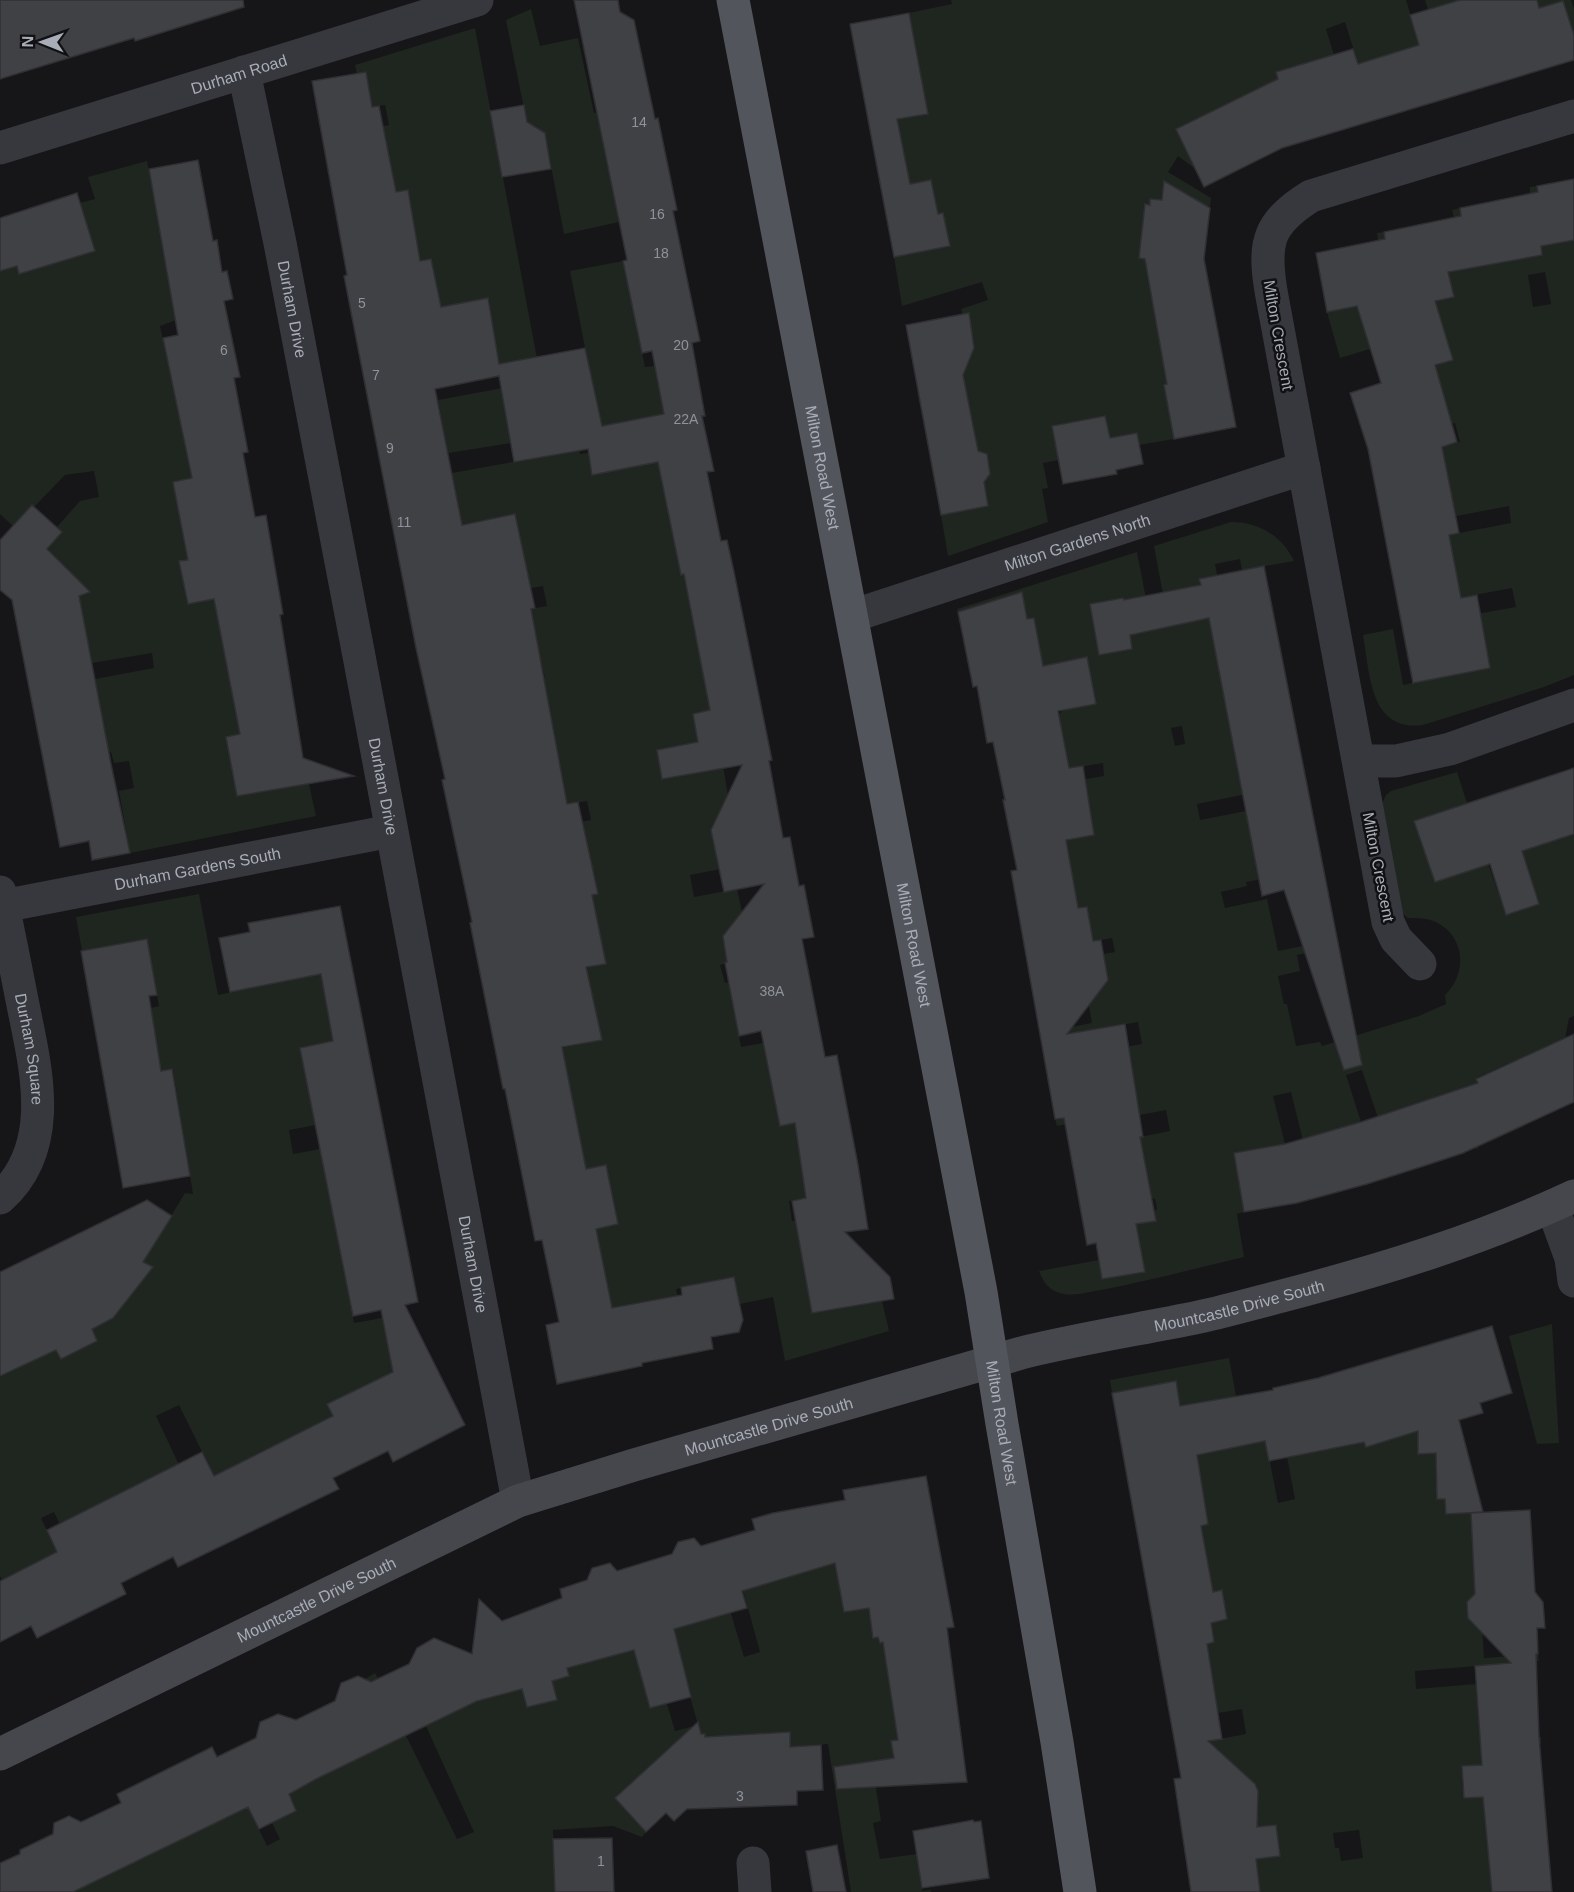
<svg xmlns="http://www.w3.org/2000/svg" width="1574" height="1892" font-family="Helvetica,sans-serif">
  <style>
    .green { fill: #1e261f; fill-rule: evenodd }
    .building { fill: #404145; stroke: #303034; stroke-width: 1.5 }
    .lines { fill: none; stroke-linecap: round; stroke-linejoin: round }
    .street { stroke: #37383d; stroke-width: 33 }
    .secondary { stroke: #45474d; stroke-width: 33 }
    .primary { stroke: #53555c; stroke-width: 33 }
    .labels { text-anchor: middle; stroke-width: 5; stroke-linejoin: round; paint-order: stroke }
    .number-label { font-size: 14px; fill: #8e929b }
    .street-label { font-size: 16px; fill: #a8adb8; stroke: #111113 }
  </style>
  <rect width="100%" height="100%" fill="#161618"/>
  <g class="green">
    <path d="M951,0H1406L1437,102L1428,104L1411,48L1358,64L1345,22L1326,29L1356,127L1337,71L1313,61L1276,72L1289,114L1267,121L1277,151L1275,152L1247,95L1176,129L1190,158L1204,168L1201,173L1178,156L1168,172L1211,198L1210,206L1191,204L1192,197L1164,181L1162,200L1151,199L1150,205H1145L1139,258L1177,262L1223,359L1226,373L1164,385L1174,439L1139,445L1116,470L1105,416L1053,426L1059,460L1043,463L1048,488L1042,489L1048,522L948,556L941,515L988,506L984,482L990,474L987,455L978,451L972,417L924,426L918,393L964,384L959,356L972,354L974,349L961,309L988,300L982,282L902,306L894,257L950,246L943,213L938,214L931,180L881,190L877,168L900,164L897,149L874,153L873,140L900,134L897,119L928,113L909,13L952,4Z"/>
    <path d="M1425,0H1460L1437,39Z"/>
    <path d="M1537,0H1571L1574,9V35L1563,1L1539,8Z"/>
    <path d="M531,9L540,46L578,38L594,113L626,107L628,117L599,124L619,222L564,234L545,135L530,138L506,20Z"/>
    <path d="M475,28L538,364L495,372L424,328L491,316L489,299L441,307L431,259L411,262L412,211L408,191L379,195L389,160L386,142L367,129L389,125L385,105L372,107L366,72L357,74L355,65Z"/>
    <path d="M147,161L176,320L160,326L192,478L173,482L188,560L180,561L188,604L214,599L237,717L261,730L226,737L237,796L309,784L316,816L130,853L119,791L134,788L129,761L114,763L111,752H108L95,679L154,668L152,653L92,663L78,596L89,592L48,549L62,532L57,527L80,501L99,497L94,471L65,475L34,507L32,505L13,526L0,514V271L17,266L20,274L37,269L35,263L80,203L95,199L88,177Z"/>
    <path d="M1537,186L1547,244L1574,240V675L1544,687L1423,725C1369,732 1370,673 1363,635L1393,629L1403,685L1490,667L1465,616L1516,607L1512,588L1399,609L1459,591L1449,535L1511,523L1509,506L1383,530L1382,522L1432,450L1460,442L1455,423L1368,451L1367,446L1419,429L1403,376L1452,360L1400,340L1340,358L1327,312L1383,301L1371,242L1378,240L1377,233L1384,232L1396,293L1454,297L1443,247L1450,218L1454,217L1452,210L1460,208L1472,268L1527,258L1530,187ZM1545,272L1551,304L1533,307L1528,275Z"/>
    <path d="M623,261L645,367L655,366L664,414L575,432L580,454L588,453L593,475L658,462L681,575L703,571L706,587L687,592L710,710L693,714L698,742L657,750L721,754L732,819L715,822C705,843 727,853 741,865L690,875L694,897L737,889L745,925L729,928L723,936L725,946L749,956L720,965L725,983L729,982L741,1047L778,1040L780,1126L824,1118L834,1163L802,1173L806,1198L789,1201L792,1221L809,1218L801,1247L806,1277L815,1276L821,1312L882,1301L889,1331L785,1361L773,1297L740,1304L734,1277L676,1289L684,1327L604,1310L605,1273L596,1229L618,1224L606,1165L585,1169L562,1048L601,1040L597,1018L565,972L606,963L602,944L554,903L598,894L594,873L531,885L555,826L591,820L587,801L517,813L506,760L557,750L554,731L504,741L517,684L545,678L541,661L490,671L506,613L547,606L543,586L475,598L519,535L514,514L462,524L452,473L556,454L511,443L448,453L438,400L542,381L591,378L570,271Z"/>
    <path d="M1231,522C1259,522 1282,536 1294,561L1242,570L1240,559L1215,564L1217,575L1199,579L1204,607L1267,727L1231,735L1237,763L1247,789L1306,777L1307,782L1197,804L1200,820L1246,811L1251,838L1263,874L1322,862L1323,867L1246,882L1247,886L1221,892L1225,908L1267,899L1278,951L1338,939L1339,947L1297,955L1300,971L1278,976L1284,1004H1287L1296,1046L1320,1042L1322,1046L1419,1016L1446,1004L1445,995C1467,974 1466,937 1436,922C1427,918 1418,918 1408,918L1400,911L1381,806L1386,795L1391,791L1457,772L1467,803L1414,821L1488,864L1506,915L1539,903L1522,851L1574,834V1016L1569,1018L1565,1039L1535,1065L1556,1111L1546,1115L1525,1068L1514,1073L1509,1063L1476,1078L1480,1088L1463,1097L1484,1143L1478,1146V1148L1476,1149L1465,1124L1437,1097L1401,1108L1404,1118L1388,1124L1403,1173L1397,1175L1362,1070L1346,1075L1361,1122L1326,1132L1328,1141L1312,1146L1325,1196L1317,1198L1291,1092L1273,1096L1285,1144L1234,1153L1244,1212L1237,1214L1244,1257C1196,1268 1149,1281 1101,1290C1088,1292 1073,1297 1060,1293C1048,1290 1043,1281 1039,1271L1099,1260L1102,1279L1144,1271L1136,1224L1157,1209L1155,1199L1152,1198L1135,1138L1170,1131L1166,1110L1124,1118L1123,1113L1057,1126L1055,1119L1108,1109L1103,1077L1133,1071L1130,1053L1099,1058L1098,1052L1142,1044L1138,1022L1041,1039L1040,1033L1092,1023L1080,958L1115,952L1112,938L1032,952L1090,925L1087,907L1078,908L1068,852L1013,849L1093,835L1092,824L1068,782L1104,776L1103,763L1001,780L1041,746L1064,741L1059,714L1064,710L1083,658L1037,667L1034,618L1027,619L1022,592L958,612L957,609L1137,552L1152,630L1169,627L1154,546ZM1182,726L1185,744L1175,746L1171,728Z"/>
    <path d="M199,894L218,995L351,967L333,1041L300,1048L316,1125L289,1130L293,1154L320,1149L354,1323L382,1318C387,1344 395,1357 413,1377L333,1416L284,1474L270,1447L214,1476L179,1405L156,1416L181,1469L70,1546L54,1512L41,1518L57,1552L2,1580L0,1576V1376L24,1365L11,1336L97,1341L92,1329L115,1317L109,1303L134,1291L152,1268L143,1262L185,1193L193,1194L173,1069L161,1071L151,1008L159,1006L147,940L82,951L76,917Z"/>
    <path d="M1552,1324L1559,1443L1537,1444L1509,1336Z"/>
    <path d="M1229,1358L1245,1445L1266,1441L1278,1503L1295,1499L1287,1457L1343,1371L1366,1447L1391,1439L1418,1425V1453H1436L1437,1499H1445L1446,1514L1471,1513L1474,1574L1533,1571L1467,1602L1468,1618L1475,1625L1482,1624L1484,1658L1538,1654L1539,1661L1415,1671L1416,1689L1476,1684L1480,1740L1541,1737V1744L1518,1746L1519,1762L1467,1766C1460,1778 1460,1787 1469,1797H1483L1485,1824L1545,1820L1492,1892H1259L1258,1876L1250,1870L1249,1860L1280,1856L1275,1825L1248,1829L1249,1845L1185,1854L1183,1839L1239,1830L1176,1747L1246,1734L1242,1709L1218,1713L1210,1663L1163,1671L1160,1652L1214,1642L1211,1623L1227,1619L1221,1590L1150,1604L1209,1568L1201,1526L1208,1524C1200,1476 1184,1429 1176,1381L1112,1393L1110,1380ZM1359,1830L1363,1858L1341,1861L1339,1848H1335L1333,1833Z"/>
    <path d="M937,1544L839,1583L844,1612L869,1608L873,1637H878L880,1643L921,1636L898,1740L891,1741L894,1758L872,1762L881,1821L873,1823L880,1859L917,1854L922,1891L931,1890V1892H851L828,1744L790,1747V1732L705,1737V1734L671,1746L615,1798L646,1832L642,1837L613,1826L553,1830L555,1892H73L111,1874L97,1845L248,1807L267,1846L280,1839L272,1823L296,1811L288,1793L395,1741L365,1679L375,1673L457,1839L474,1832L426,1726L486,1697L487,1699L522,1689L527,1707L557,1700L552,1681L569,1676L563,1655L634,1650L650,1708L667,1704L675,1731L698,1725L670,1624L729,1607L744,1657L760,1652L743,1590L786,1553Z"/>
  </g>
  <g class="building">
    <path d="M0,0H243L244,7L135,41L134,38L0,79Z"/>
    <path d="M574,0H618L620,12L634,20L655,119L658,118L677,210L673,211L700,341L692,343L705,416H702L714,471L707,472L721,541L727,540L734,572L772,760L769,761L783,838L790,837L799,886L804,885L814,937L802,939L825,1057L837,1055L858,1165L868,1229L845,1232L890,1277L894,1299L812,1313L792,1201L806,1198L795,1123L780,1126L761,1031L739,1036L725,963L727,962L723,936L764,884L724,892L711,830L742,765L662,779L657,750L698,742L693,714L710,710L684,574L681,575L658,462L592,475L588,449L514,462L499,376L435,389L462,525L515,514L535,608L531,609L567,804L578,802L598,894L592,895L606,964L586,967L602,1040L562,1047L586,1169L606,1165L618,1224L596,1229L612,1308L682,1295L681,1287L734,1277L743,1320L739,1332L711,1337L713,1349L642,1363V1366L557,1384L546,1325L559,1322L542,1240L535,1241L505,1089H503L470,923L472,922L442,780L445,779L416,648L344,276L347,275L312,81L366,72L372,107L379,106L396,192L408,190L420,261L431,259L441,307L488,298L499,364L585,348L602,426L664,414L652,351L642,353L623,261L627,260Z"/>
    <path d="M1460,0H1537L1539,8L1563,1L1574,35V60L1282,148L1204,187L1176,129L1278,79L1276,72L1353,49L1358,64L1419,45L1410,15Z"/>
    <path d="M909,13L928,114L897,119L910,184L931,180L938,214L943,213L950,246L894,257L850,24Z"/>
    <path d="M524,105L527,122L545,133L551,169L502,177L490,111Z"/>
    <path d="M198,160L213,241L217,240L222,272L227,271L233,299L224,301L240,377L234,378L248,452L243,453L255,517L266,515L283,614L280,615L303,758L354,776L237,796L226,737L240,734L214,599L188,604L179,561L188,560L173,482L192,478L163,338L178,335L149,169Z"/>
    <path d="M1574,179V240L1541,246L1542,255L1448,272L1454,297L1435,301L1453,360L1435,365L1457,442L1442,447L1459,533L1449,535L1461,598L1477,595L1490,668L1413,683L1368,449L1350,393L1381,383L1357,306L1327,312L1316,253L1385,239L1384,232L1461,216L1460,208L1538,192L1537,186Z"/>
    <path d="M1164,181L1210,208L1204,259L1236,427L1174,439L1164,385L1167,384L1145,259L1139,258L1145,204L1150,205V199L1162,200Z"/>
    <path d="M77,193L95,251L19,274L17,266L0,271V218Z"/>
    <path d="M969,313L974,348L963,375L978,451L987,454L990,474L984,482L988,506L941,515L906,325Z"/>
    <path d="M1105,416L1110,438L1137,433L1143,464L1116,470L1117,474L1063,484L1052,426Z"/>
    <path d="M32,505L62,532L47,549L90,592L79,596L111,764L130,853L92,860L89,841L60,847L12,600L0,590V540Z"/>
    <path d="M1264,566L1362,1065L1344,1070L1284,890L1262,896L1209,618L1130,635L1132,649L1099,655L1090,604L1123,598L1124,600L1201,585L1199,579Z"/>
    <path d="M1022,592L1027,619L1034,618L1043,666L1087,657L1096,704L1058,711L1069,768L1083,766L1094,835L1066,840L1078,908L1087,907L1093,941L1101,940L1108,980L1067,1034L1125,1024L1143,1137H1140L1156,1221L1136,1224L1145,1272L1102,1279L1096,1243L1087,1245L1064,1118L1055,1119L1011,871L1017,870L1003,800H1005L993,742L987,743L977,686L973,687L958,612Z"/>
    <path d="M1574,768V834L1522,851L1539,904L1506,915L1490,864L1435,882L1414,821Z"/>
    <path d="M340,906L418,1302L405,1305L465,1425L393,1462L388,1451L333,1478L339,1489L178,1567L173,1557L121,1583L126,1594L37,1638L31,1626L0,1642V1581L57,1552L47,1530L202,1452L214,1476L333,1416L327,1404L393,1372L381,1310L353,1316L300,1048L333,1041L321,974L230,992L219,938L250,932L248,923Z"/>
    <path d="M147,939L157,995L149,996L161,1071L172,1069L190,1176L123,1188L81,951Z"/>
    <path d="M1574,1034V1102L1463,1153L1430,1164L1367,1184L1297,1203L1244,1212L1234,1153L1285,1144L1361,1122L1478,1083L1476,1079Z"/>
    <path d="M147,1200L172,1216L143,1262L153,1267L113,1318L92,1329L97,1341L61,1359L56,1350L0,1376V1272Z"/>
    <path d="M1492,1326L1512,1393L1480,1403L1483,1413L1459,1420L1483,1512L1446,1514L1445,1499H1437L1436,1453L1418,1454V1431L1366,1447L1364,1442L1269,1461L1265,1441L1197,1455L1208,1524L1201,1526L1213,1592L1222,1590L1227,1619L1211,1623L1214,1642L1207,1644L1222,1739L1208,1741L1255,1784L1258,1791L1257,1827L1276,1825L1280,1856L1256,1859L1260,1892H1191L1174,1779L1181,1778L1112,1393L1176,1381L1180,1406L1273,1390V1388L1318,1378Z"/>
    <path d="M926,1476L954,1627L947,1628L967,1782L837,1789L834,1767L894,1758L891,1741L898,1740L883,1642L880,1643L878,1637L873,1638L869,1608L844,1612L835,1563L742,1591L747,1608L674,1629L691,1697L650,1708L634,1650L567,1668L569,1676L552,1681L557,1700L527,1707L522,1689L477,1701L316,1779L289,1794L296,1811L259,1829L248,1807L73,1892H0V1863L20,1854V1850L53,1834L54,1823L69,1816L81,1822L121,1803L117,1794L212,1747L217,1757L256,1738L260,1722L278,1714L296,1720L335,1701L341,1683L358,1676L371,1682L409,1664L417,1648L434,1638L472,1654L479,1599L502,1621L562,1598L560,1589L587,1580L592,1568L610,1563L617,1571L672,1554L678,1542L694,1538L701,1546L755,1530L752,1519L773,1513L845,1500L843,1490Z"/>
    <path d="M1530,1510L1535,1592L1543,1602L1545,1628H1537L1538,1654H1536L1539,1737L1552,1892H1492L1483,1797L1464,1798L1462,1766L1482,1765L1475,1666L1511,1663L1468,1618L1467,1602L1475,1594L1471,1513Z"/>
    <path d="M698,1722L701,1734H705V1737L790,1732V1747L821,1745L823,1790L797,1791V1805L687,1809L674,1821L666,1813L646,1832L615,1798Z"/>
    <path d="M973,1820L974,1822L981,1821L989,1878L922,1888L913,1831Z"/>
    <path d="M612,1838L614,1892H555L553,1839Z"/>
    <path d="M837,1845L846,1892H813L806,1851Z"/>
  </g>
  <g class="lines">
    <g class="street">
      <path id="s1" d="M244,72L280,243L359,656L518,1501"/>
      <path id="s2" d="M0,148L477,0"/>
      <path id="s3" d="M852,616L1304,468"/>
      <path d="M1359,761H1396L1450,749L1574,705"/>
      <path id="s4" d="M0,892C8,928 15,964 22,1000C35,1066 58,1146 0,1198"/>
      <path id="s5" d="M3,906L391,831"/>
      <path d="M1420,964L1396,939L1388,922L1271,291C1263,242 1268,223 1311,196L1574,116"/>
      <path d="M1552,1206L1571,1258L1574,1281"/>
      <path d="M753,1863L755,1892"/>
    </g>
    <path class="secondary" id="s6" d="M0,1754L518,1501L634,1465L1025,1352C1083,1338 1141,1329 1199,1317C1227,1311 1255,1303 1282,1296C1382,1270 1480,1240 1574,1196"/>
    <path class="primary" id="s7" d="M733,0L981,1292L1002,1424L1057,1742L1080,1892"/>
  </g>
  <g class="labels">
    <g class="number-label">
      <text x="639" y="127">14</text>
      <text x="657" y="219">16</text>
      <text x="661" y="258">18</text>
      <text x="362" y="308">5</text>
      <text x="681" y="350">20</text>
      <text x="224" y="355">6</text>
      <text x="376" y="380">7</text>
      <text x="686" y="424">22A</text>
      <text x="390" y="453">9</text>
      <text x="404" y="527">11</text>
      <text x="772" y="996">38A</text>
      <text x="740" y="1801">3</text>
      <text x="601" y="1866">1</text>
    </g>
    <g class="street-label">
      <text dy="6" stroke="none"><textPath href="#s2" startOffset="250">Durham Road</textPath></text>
      <text dy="6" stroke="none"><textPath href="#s1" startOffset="242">Durham Drive</textPath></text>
      <text transform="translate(1279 335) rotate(80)" y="6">Milton Crescent</text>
      <text dy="6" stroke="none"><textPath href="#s7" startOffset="476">Milton Road West</textPath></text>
      <text dy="6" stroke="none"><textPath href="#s3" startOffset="237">Milton Gardens North</textPath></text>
      <text dy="6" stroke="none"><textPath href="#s1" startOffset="728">Durham Drive</textPath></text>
      <text transform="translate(1379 867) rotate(79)" y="6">Milton Crescent</text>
      <text dy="6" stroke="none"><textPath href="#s5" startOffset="198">Durham Gardens South</textPath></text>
      <text dy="6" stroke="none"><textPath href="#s7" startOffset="962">Milton Road West</textPath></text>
      <text dy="6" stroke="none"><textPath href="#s4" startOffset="160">Durham Square</textPath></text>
      <text dy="6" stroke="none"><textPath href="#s1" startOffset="1214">Durham Drive</textPath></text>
      <text dy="6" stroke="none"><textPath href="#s6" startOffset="1324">Mountcastle Drive South</textPath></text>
      <text dy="6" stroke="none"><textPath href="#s7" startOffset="1448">Milton Road West</textPath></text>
      <text dy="6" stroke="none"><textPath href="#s6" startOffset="838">Mountcastle Drive South</textPath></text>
      <text dy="6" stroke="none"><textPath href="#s6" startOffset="352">Mountcastle Drive South</textPath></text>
    </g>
  </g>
  <g transform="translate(42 42) rotate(271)" stroke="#111113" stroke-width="4.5" paint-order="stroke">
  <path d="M0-4.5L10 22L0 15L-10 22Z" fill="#a8adb8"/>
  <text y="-9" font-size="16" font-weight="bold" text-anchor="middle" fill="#a8adb8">N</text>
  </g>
</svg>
